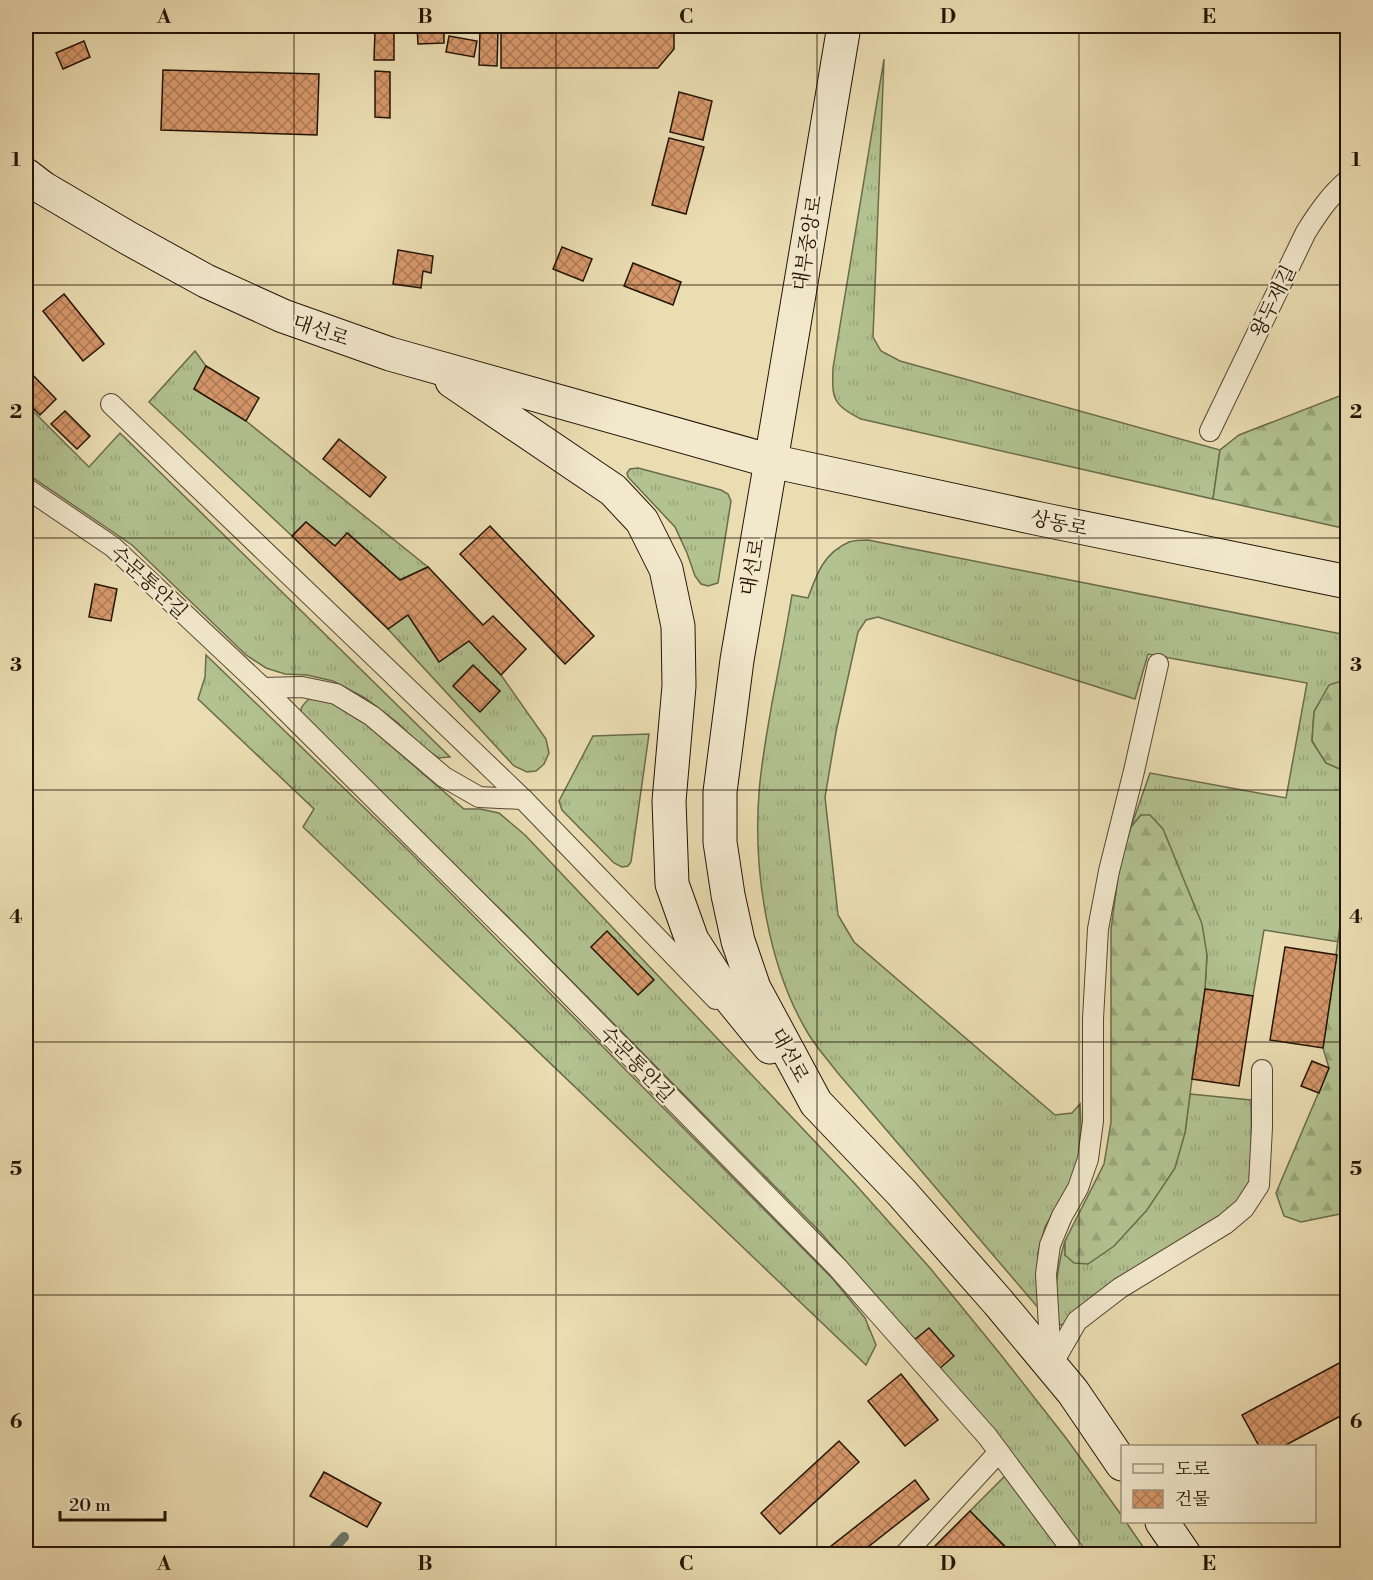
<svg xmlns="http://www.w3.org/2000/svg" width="1373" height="1580" font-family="'Libre Bodoni','Noto Serif KR',serif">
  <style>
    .grass { fill: url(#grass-tufts); stroke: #6a6b4b; stroke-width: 1.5 }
    .forest { fill: url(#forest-firs); stroke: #6a6b4b; stroke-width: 1.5 }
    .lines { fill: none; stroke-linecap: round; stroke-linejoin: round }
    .stream { stroke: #69786c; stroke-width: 10 }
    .building { fill: url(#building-cross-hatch); stroke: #231406; stroke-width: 1.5 }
    .lane-casing { stroke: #554631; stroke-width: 22 }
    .secondary-casing { stroke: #231406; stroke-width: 35 }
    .lane { stroke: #f2e9cd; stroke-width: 20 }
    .secondary { stroke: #f2e9cd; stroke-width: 33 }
    .grid { fill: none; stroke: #231406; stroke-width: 1.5; stroke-opacity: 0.55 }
    .labels { text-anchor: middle; stroke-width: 4.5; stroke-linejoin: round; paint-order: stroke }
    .street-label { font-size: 20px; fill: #231406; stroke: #f2e9cd }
    .neatline { fill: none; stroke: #231406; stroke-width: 2 }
    .grid-label { font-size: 20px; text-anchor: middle; font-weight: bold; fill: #231406 }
  </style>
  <defs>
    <pattern id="grass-tufts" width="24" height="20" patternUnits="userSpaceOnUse" patternTransform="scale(1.5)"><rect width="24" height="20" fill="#b2c290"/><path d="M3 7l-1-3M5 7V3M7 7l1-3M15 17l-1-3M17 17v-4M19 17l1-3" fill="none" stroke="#99a67b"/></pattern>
    <pattern id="forest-firs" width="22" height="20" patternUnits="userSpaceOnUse" patternTransform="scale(1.5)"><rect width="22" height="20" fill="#b2c290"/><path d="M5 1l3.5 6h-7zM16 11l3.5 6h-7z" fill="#99a67b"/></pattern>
    <pattern id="building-cross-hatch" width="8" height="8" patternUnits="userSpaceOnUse" patternTransform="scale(1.5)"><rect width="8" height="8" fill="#d7986b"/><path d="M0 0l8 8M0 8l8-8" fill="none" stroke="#ae7b56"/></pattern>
  </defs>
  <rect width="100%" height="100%" fill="#ebddb2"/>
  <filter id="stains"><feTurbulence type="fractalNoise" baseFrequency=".00333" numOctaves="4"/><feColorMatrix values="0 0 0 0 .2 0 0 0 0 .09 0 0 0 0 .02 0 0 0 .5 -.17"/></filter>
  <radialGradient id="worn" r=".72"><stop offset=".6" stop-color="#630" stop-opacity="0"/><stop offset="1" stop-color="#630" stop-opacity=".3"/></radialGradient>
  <g class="grass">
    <path d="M884,59L873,337L881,351L900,361L1220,450L1213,499L861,419C832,405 832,398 833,368Z"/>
    <path d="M195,351L206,366L194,389L246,421L428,567L400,580L348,533L335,546L306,522L292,536L149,402Z"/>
    <path d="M26,404L89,467L120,433L450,757L439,758L420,745L398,723L365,698L333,681L307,675L285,674L266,668L246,655L132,545L26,473Z"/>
    <path d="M638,468L721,490L728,494L731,501L718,583L708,586L701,584L695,576L687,553L675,527L628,477L627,473L630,469Z"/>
    <path d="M868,540L1347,635V679L1329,686L1314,712L1312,741L1326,763L1347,772V895L1343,904L1339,942L1264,930L1253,996L1205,989L1207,955L1141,815L1131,827L1150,773L1286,798L1307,683L1148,654L1135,699L878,617L866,620L858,632L836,732L825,797L838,915L854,942L1055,1115L1072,1113L1080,1104L1081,1127L1079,1155L1071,1180L1045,1227L1038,1253L1040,1310L837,1072C828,1060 817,1048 809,1035C768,968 753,871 759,793C761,763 767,733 772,703C779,667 786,631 792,595L808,598C817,573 824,553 849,542C855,540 862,540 868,540Z"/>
    <path d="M408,615L439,662L469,641L501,675L546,739L549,753L544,764L536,771L527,772L514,766L388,629Z"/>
    <path d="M206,655L407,849L832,1278L865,1318L876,1345L866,1365L303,827L314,809L198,699L205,677Z"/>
    <path d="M310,698L332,701L361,720L464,809H480L499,813L525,835L855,1184L930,1268L1001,1355L1066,1438L1122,1516V1522H1126L1148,1554H1086L991,1428L821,1233L506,915L305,722C299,709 299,708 310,698Z"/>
    <path d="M649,734L631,862L628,866L622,867L614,863L562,810L559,801L593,736Z"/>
    <path d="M1190,1094L1251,1100L1252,1179L1232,1212L1066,1324L1060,1325C1050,1309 1059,1259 1065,1241V1255L1185,1133Z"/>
    <path d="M1006,1475L1065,1554H1003L1008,1549L970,1511Z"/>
  </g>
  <g class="forest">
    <path d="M1347,393V529L1213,499L1220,450L1239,435Z"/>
    <path d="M1347,679H1348L1347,772L1326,763L1312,741L1314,712L1329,685Z"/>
    <path d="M1141,815H1150L1163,829L1202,924L1207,955L1205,989L1192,1079L1185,1133L1175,1168L1147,1210L1114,1246L1088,1264L1074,1263L1065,1255V1241L1104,1164L1111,1122V929L1120,862L1131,827Z"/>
    <path d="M1347,895V1210L1340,1214L1301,1222L1284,1216L1276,1193L1329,1068L1323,1048L1343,904Z"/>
  </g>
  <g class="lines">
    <path class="stream" d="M329,1554L344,1537"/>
  </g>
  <g class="building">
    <path d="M417,26H444V43L418,44Z"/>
    <path d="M501,26H674V49L658,68H501Z"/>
    <path d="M480,30H498L497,66L479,65Z"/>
    <path d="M375,31H394V60H374Z"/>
    <path d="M449,36L477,41L474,57L446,52Z"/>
    <path d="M84,41L90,57L63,69L56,53Z"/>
    <path d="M163,70L319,74L317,135L161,130Z"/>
    <path d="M375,71L390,72V118L375,117Z"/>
    <path d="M679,92L712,101L703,140L670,132Z"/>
    <path d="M669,138L704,147L686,214L652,205Z"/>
    <path d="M562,247L592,259L583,281L553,269Z"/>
    <path d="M398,250L433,256L431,273L423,271L421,288L393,284Z"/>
    <path d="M633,263L681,282L673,305L624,286Z"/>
    <path d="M64,294L104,344L83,361L43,311Z"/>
    <path d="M206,366L259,398L246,421L194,389Z"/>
    <path d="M26,368L56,399L40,415L26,401Z"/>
    <path d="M65,411L90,436L77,449L51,424Z"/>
    <path d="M339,439L386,477L370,497L323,459Z"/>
    <path d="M306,522L335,546L347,533L400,580L428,567L483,625L493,616L526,649L501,675L469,641L439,662L408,615L388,629L292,536Z"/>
    <path d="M490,526L594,636L565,664L460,554Z"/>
    <path d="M95,584L117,589L111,621L89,617Z"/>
    <path d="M473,665L500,691L480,712L453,686Z"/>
    <path d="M607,931L654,980L638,995L591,947Z"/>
    <path d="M1285,947L1337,955L1323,1048L1270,1040Z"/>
    <path d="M1205,989L1253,996L1239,1086L1192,1079Z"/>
    <path d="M1312,1061L1329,1068L1319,1093L1301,1086Z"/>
    <path d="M929,1328L954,1356L939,1369L914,1340Z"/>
    <path d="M1343,1361L1348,1369V1412L1284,1446H1259L1242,1415Z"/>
    <path d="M901,1374L938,1420L905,1446L868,1401Z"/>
    <path d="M839,1441L859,1462L780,1534L761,1513Z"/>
    <path d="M324,1472L381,1503L367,1527L310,1496Z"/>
    <path d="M915,1480L929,1499L859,1554H821Z"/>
    <path d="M970,1511L1008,1550L1003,1554H927Z"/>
  </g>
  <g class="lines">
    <g class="lane-casing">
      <g id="lane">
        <path d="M111,404L523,799L716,999"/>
        <path d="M1210,431L1306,232C1318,213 1330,195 1348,180"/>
        <path d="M26,488L113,547L263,688L302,687L336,694L372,716L444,777L479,797L523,799"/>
        <path d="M263,688L523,947L838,1268L987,1436L1075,1554"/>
        <path d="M1051,1363L1046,1274L1050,1245L1062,1216L1078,1188L1088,1159L1093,1121V1019L1098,929L1109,871L1134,771L1158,664"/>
        <path d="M1051,1366L1077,1321L1120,1288L1225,1224L1244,1208L1259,1185L1262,1127V1070"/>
        <path d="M905,1554L999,1452"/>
      </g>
    </g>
    <g class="secondary-casing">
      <g id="secondary">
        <path d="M844,26L771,461L1045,520L1348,582"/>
        <path d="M26,175L43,188L128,238L206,281L283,316L390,354L771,461L737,660L720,792V842L728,895L738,941L754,988L816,1103L901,1192L998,1302L1073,1392L1122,1464"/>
        <path d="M452,381L613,490L642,521L666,569L678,626L679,686L669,801L672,884L692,940L726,993L770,1047"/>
        <path d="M1162,1522L1184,1554"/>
      </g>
    </g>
    <use href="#lane" class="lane"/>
    <use href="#secondary" class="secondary"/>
  </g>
  <path class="grid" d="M294,26V1554M556,26V1554M817,26V1554M1079,26V1554M26,285H1348M26,538H1348M26,790H1348M26,1042H1348M26,1295H1348"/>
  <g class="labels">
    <g class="street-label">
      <text transform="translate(807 243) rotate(-81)" y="7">대부중앙로</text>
      <text transform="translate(1273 301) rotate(-64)" y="7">왕두재길</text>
      <text transform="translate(321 330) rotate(19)" y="7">대선로</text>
      <text transform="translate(1059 523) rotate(12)" y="7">상동로</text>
      <text transform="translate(752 567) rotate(-80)" y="7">대선로</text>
      <text transform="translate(149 582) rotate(43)" y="7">수문통안길</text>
      <text transform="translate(790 1055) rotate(62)" y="7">대선로</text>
      <text transform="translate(637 1064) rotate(46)" y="7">수문통안길</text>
    </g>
  </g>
  <rect width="1373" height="1580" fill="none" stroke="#ebddb2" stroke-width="66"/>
  <rect x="1121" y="1445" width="195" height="78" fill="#f2e9cd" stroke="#9f947d" stroke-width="1.5"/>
  <rect x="1133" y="1464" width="30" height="9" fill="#f2e9cd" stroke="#9f947d" stroke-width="1.5"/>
  <text x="1175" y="1475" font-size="18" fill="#231406">도로</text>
  <rect x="1133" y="1490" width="30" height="18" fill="url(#building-cross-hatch)" stroke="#9f947d" stroke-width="1.5"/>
  <text x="1175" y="1505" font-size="18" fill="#231406">건물</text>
  <path d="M60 1511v9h105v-9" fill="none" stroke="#231406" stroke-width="3"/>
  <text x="69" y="1511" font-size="18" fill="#231406" stroke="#f2e9cd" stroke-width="4.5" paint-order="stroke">20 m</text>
  <rect x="33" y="33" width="1307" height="1514" class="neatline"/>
  <g class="grid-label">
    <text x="164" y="23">A</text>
    <text x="425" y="23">B</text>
    <text x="686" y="23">C</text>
    <text x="948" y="23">D</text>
    <text x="1209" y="23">E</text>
    <text x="16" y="166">1</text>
    <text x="1356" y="166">1</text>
    <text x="16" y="418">2</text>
    <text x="1356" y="418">2</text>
    <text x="16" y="671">3</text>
    <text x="1356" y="671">3</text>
    <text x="16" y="923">4</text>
    <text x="1356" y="923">4</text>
    <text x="16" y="1175">5</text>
    <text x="1356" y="1175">5</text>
    <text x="16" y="1428">6</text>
    <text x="1356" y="1428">6</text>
    <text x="164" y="1570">A</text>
    <text x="425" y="1570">B</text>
    <text x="686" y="1570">C</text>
    <text x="948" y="1570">D</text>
    <text x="1209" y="1570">E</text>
  </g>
  <rect width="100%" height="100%" filter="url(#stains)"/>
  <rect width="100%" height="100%" fill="url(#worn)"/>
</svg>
